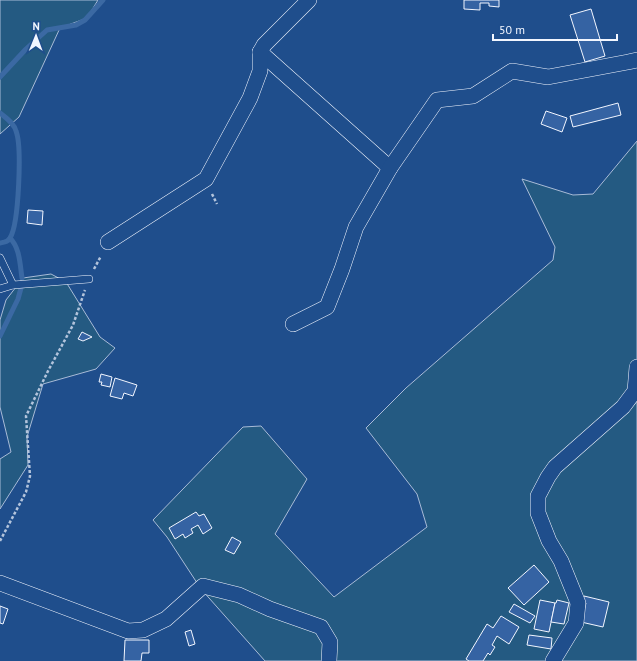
<svg xmlns="http://www.w3.org/2000/svg" width="637" height="661" font-family="'PT Sans',sans-serif">
  <style>
    .green { fill: #245a82; stroke: #a8bbd7 }
    .lines { fill: none; stroke-linecap: round; stroke-linejoin: round }
    .stream { stroke: #3b69a3; stroke-width: 5 }
    .building { fill: #3563a3; stroke: #f2f6ff }
    .lane-casing { stroke: #f2f6ff; stroke-width: 8 }
    .street-casing { stroke: #f2f6ff; stroke-width: 16 }
    .path { stroke: #b3c4dc; stroke-width: 2.5; stroke-dasharray: 3 2; stroke-linecap: butt }
    .lane { stroke: #1f4e8c; stroke-width: 7 }
    .street { stroke: #1f4e8c; stroke-width: 15 }
  </style>
  <rect width="100%" height="100%" fill="#1f4e8c"/>
  <g class="green">
    <path d="M0,0H98L87,18L60,28L19,117L0,134Z"/>
    <path d="M637,141V661H265L201,589L167,537L153,520L243,427L261,426L307,479L275,534L334,597L427,527L417,494L366,428L406,388L553,260L555,247L522,179L573,195L593,194Z"/>
    <path d="M51,274L66,282L100,337L115,348L96,369L43,384L27,437L28,465L0,509V459L11,452L0,407V320L6,300L23,278Z"/>
  </g>
  <g class="lines">
    <g class="stream">
      <path d="M0,77L26,49L47,30L76,25L85,20L103,0"/>
      <path d="M0,113C6,118 14,123 16,131C22,146 19,224 10,238C8,242 5,242 0,243"/>
      <path d="M10,238C20,248 20,265 22,278"/>
      <path d="M0,336L18,299L21,288"/>
    </g>
  </g>
  <g class="building">
    <path d="M464,0H499V7L489,6V3H480V10L464,9Z"/>
    <path d="M591,9L605,56L585,62L570,15Z"/>
    <path d="M618,103L621,115L573,127L570,116Z"/>
    <path d="M546,111L567,118L562,132L541,124Z"/>
    <path d="M28,210L43,211L42,225L27,223Z"/>
    <path d="M82,332L92,337L83,341L78,339Z"/>
    <path d="M101,374L112,377L110,387L101,385L102,382H99Z"/>
    <path d="M115,378L137,385L133,396L124,393L122,399L110,396Z"/>
    <path d="M196,512L199,516L204,514L212,528L203,534L198,525L191,529L193,533L185,538L183,534L175,539L169,528Z"/>
    <path d="M232,537L241,542L234,554L225,550Z"/>
    <path d="M534,565L549,582L524,605L508,588Z"/>
    <path d="M584,596L609,602L603,627L581,622L586,603L582,602Z"/>
    <path d="M540,600L555,603L549,632L534,629Z"/>
    <path d="M557,600L569,603L564,624L551,622L555,603H556Z"/>
    <path d="M514,604L535,616L530,623L509,612Z"/>
    <path d="M0,606L8,609L3,624L0,623Z"/>
    <path d="M501,616L519,627L509,644L497,636L492,645L495,647L490,655L488,653L483,661H469L466,659L487,624L493,628Z"/>
    <path d="M191,630L195,644L189,646L185,632Z"/>
    <path d="M529,635L552,638L551,649L527,645Z"/>
    <path d="M125,640H149V653H142L141,661H124Z"/>
  </g>
  <g class="lines">
    <g class="lane-casing">
      <g id="lane">
        <path d="M0,258L13,285L89,279"/>
        <path d="M0,289L13,285"/>
      </g>
    </g>
    <g class="street-casing">
      <g id="street">
        <path d="M260,52L390,168"/>
        <path d="M108,242L206,179L250,98L260,71V52L264,45L309,0"/>
        <path d="M293,324L327,307L342,269L356,227L390,168L437,100L473,96L512,71L548,77L628,62L637,60"/>
        <path d="M0,583L128,631L143,630L166,619L203,586L239,595L270,609L321,627L330,642L329,661"/>
        <path d="M553,661L576,623L578,603L561,561L549,541L538,513V496L548,477L555,467L623,407L635,391L637,367"/>
      </g>
    </g>
    <g class="path">
      <path d="M212,194L217,204"/>
      <path d="M94,269L101,256"/>
      <path d="M0,541L26,492L30,476L26,416L48,371L73,325L85,290"/>
    </g>
    <use href="#lane" class="lane"/>
    <use href="#street" class="street"/>
  </g>
  <g transform="translate(36 36) rotate(1)" stroke="#1f4e8c" stroke-width="3" paint-order="stroke">
  <path d="M0-3L7 15L0 10L-7 15Z" fill="#f2f6ff"/>
  <text y="-6" font-size="11" font-weight="bold" text-anchor="middle" fill="#f2f6ff">N</text>
  </g>
  <path d="M493 34v6h124v-6" fill="none" stroke="#f2f6ff" stroke-width="2"/>
  <text x="499" y="34" font-size="12" fill="#f2f6ff" stroke="#1f4e8c" stroke-width="3" paint-order="stroke">50 m</text>
</svg>
